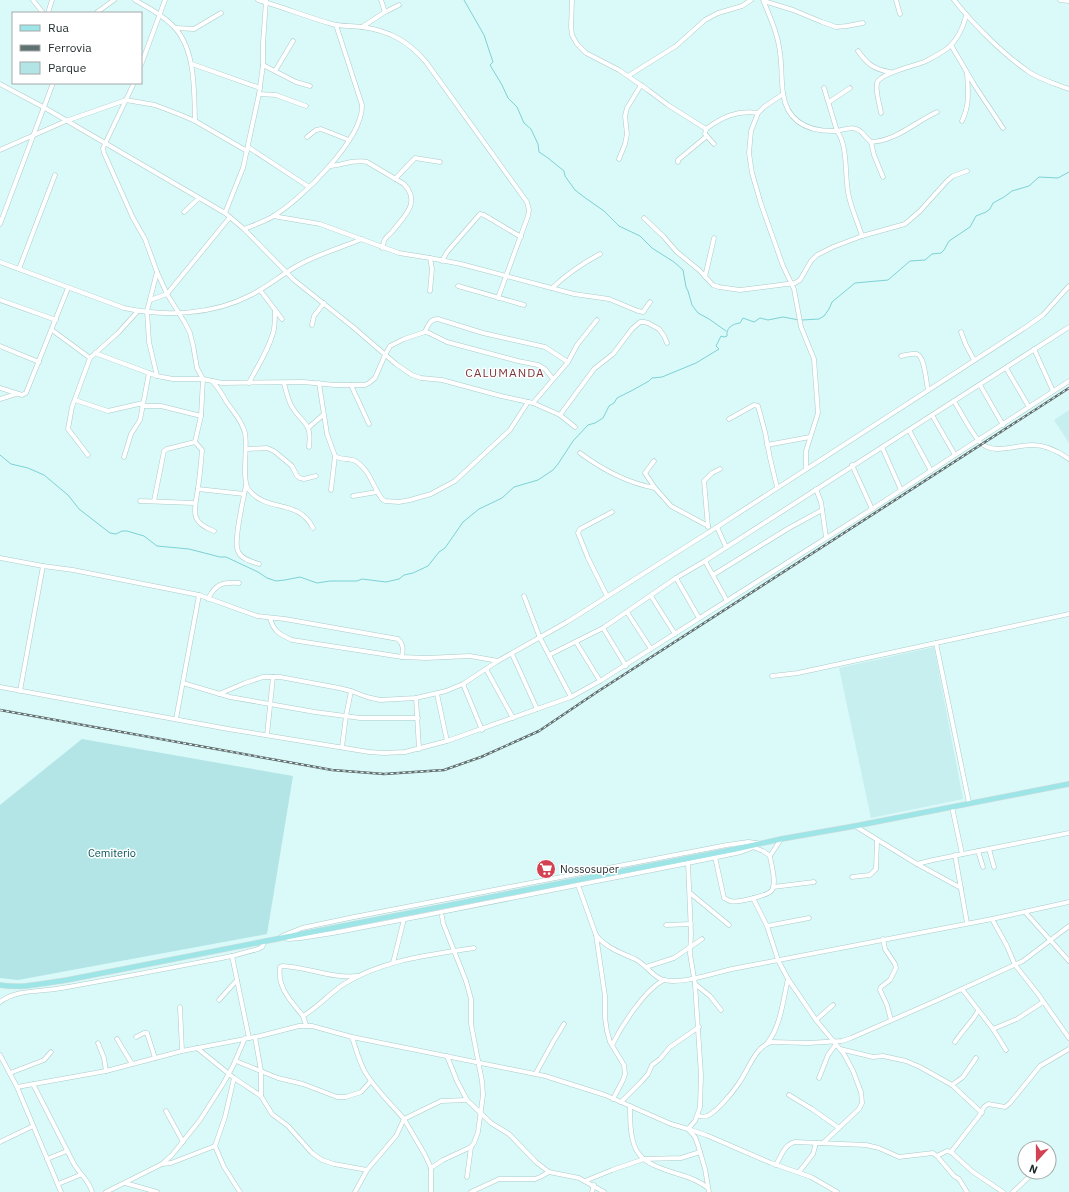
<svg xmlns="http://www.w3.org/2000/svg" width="1069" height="1192" font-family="'IBM Plex Sans',sans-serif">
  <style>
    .built { fill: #c7eff0 }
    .green { fill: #b3e5e6 }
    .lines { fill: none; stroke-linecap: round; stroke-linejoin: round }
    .stream { stroke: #7dd2d5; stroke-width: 1 }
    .minor-casing { stroke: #accaca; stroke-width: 5 }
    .major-casing { stroke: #dbdddd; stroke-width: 6 }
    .minor { stroke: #fff; stroke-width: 4 }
    .major { stroke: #9ee5e7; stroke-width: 5 }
    .rail-casing { stroke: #5f7171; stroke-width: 2.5 }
    .rail { stroke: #fff; stroke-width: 1; stroke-dasharray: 3; stroke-linecap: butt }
    .labels { text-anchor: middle; stroke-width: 3; stroke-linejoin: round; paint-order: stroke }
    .park-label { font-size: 11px; fill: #015355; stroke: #fff }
    .poi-label { font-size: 11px; fill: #1e2a2a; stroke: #fff; text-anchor: start }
    .neighbourhood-label { font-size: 12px; letter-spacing: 1px; fill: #7f373d; stroke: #fff }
  </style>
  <rect width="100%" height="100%" fill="#daf9f9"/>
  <g class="built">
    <path d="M1069,410V443L1054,420Z"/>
    <path d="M934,647L963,799L871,818L839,668Z"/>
  </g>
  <path class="green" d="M82,739L293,776L267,934L18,980L0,978V805Z"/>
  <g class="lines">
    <g class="stream">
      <path d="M464,0L484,35L493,62L490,65L502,85L508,98L517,107L524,123L531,129L538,144L539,152L548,158L564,171L565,176L575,190L584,197L604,211L619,226L640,236L652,248L674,262L683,270L686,287L688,291L692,305L698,313L709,319L726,331"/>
      <path d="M802,320L819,319L824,316L829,309L832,302L855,283L888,280L910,261L925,260L932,254L941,253L944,250L949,241L970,227L976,216L986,212L990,209L993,203L1004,197L1012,191L1029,186L1039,177L1058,178L1069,172"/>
      <path d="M0,455L11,464L28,468L44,475L68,495L79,509L110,533L116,534L122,531H127L144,536L157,546L189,549L220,557H226L258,572L267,578L276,581L285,580L300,577L317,583L330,581H357L362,579L386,582L399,579L404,575L413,573L428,566L439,552L445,548L463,522L479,509L502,498L514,487L538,480L553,470L558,464L573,441L588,425L595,423L603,418L609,406L614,403L617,398L633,390L649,381L652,378L662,377L696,363L719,349L716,346L721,336L724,337L727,336C726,328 732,324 740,323L743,318L754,322L760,318L768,320L783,317L799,320"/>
    </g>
    <g class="minor-casing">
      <g id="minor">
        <path d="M33,0L43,13"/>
        <path d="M135,0C147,7 161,14 171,24C196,46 194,90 195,121"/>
        <path d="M258,0C283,7 307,17 332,24C342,27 352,25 362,27C390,31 408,41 426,62L527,202L529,210L528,216L498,298"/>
        <path d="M381,0L385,12"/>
        <path d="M572,0L571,27L572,35L577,44L586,53L619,70L648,90L668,105L706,129"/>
        <path d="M763,0C770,17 778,34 780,53C782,66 781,80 783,93C787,123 809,132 837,131C849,147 844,178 849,197C852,210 858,223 862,236"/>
        <path d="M896,0L900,14"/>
        <path d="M954,0C974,25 1003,54 1029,72C1041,80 1056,84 1069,89"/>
        <path d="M1060,0L1069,1"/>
        <path d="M764,1L793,10L822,22L836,27L847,26L863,23"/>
        <path d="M48,13L52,0"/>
        <path d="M96,13L114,0"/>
        <path d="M362,27L385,12L399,5"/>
        <path d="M176,28L194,29L221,13"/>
        <path d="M951,45L975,86L1003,128"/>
        <path d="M858,51C868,65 874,69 890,72"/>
        <path d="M192,64L260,88"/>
        <path d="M141,65L165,0"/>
        <path d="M263,65L296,82L310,86"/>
        <path d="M275,71L293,41"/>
        <path d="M628,76L676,46L705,20L718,13L742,6L751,0"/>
        <path d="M134,83L103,148L104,153L133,218L145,239L157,272L167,294L185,323L190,333L193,345L197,368L203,379L201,416L195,442L202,450C201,463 200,475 198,488C195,509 188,522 214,531"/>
        <path d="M0,84L45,108L225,213L244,229L294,280L353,327L396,364L412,375L421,378L442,380L501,396L533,403L560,415L575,427"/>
        <path d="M824,88L837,131C848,128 857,125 864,135C867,138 868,140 871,142C896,141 915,122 937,112"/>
        <path d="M259,94L276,95L306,106"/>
        <path d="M783,94L764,107L758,113L751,131L749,153L752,173L761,204L783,266L794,289L801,327L814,359L818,413L806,451V468"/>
        <path d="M829,102L850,88"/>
        <path d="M881,113C880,105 875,92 877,83C880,73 914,66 924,62C932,58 941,53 948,48C957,40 963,28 966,16"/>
        <path d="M962,121C970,104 968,91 967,73"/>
        <path d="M307,137L316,130L321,129L349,140"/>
        <path d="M871,142L874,155L883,177"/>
        <path d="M714,144L705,134L706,129C722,117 737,110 758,113"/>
        <path d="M248,147L309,187"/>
        <path d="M0,150L66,121L126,100L155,105L181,115L195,121L247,151"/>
        <path d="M619,159L625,144L627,134L625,116L627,108L641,85"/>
        <path d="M678,162V160L707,136"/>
        <path d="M330,166C343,165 354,159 367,162L404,184C422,203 403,217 392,232C390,234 387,236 385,239C384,241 383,245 382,248"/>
        <path d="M395,179L415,158L440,162"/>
        <path d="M184,212L199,198"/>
        <path d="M225,213L243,168L259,94L263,65V43L266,1"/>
        <path d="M273,216L320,224L399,253L430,258L461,264L574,294L609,299L638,311L643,312L650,302"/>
        <path d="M644,218L663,236L677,252L699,270L713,285L719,287L740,290L795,283L800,280L811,261L817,255L833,247L862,236L905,224L920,211L947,181L953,176L967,171"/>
        <path d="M0,224L53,83"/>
        <path d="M244,229C254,225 263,222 272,217C301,200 363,139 362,105L336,25"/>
        <path d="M430,258L432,269L430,291"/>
        <path d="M442,261L447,252L480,214L484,215L521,237"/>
        <path d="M0,262L124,308C165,317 213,315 251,295C267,287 280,276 295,267C315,255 340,248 362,239"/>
        <path d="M19,269L55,175"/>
        <path d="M705,277L714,238"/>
        <path d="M458,286L524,305"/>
        <path d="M552,288C566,275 583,263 600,254"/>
        <path d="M260,290L282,319"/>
        <path d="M0,300L56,320"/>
        <path d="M150,300L167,294L230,217"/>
        <path d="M312,325L314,316L324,303"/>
        <path d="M52,330L90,358"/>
        <path d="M425,332C428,325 430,319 438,319L483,333L545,347L568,362"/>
        <path d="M961,332L966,345L974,360"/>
        <path d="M0,346L39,362"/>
        <path d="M1034,349L1053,391"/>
        <path d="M95,353L157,376L173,379H203L222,383L303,382L335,385H365L369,383L375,378L385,355L390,346L404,339L425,332L429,333L447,342L518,361L538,365L545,369L553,379"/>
        <path d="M901,356C906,355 912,353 917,354C925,357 926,382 928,390"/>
        <path d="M1006,368L1029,407"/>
        <path d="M157,376L149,342L147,311L157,272"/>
        <path d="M212,381C218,387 222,394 226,401C233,412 242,420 245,433C248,448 241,480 249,490C267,513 298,498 313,528"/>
        <path d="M249,383C258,365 270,348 274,329C275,323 275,316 275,310"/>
        <path d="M284,383C286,391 288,400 292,407C303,425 312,421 309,447"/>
        <path d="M319,383L327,434L335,456C342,461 350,457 357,462C370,471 373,487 382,499L385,501L399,502L410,500L431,494L455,481L510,430L528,402"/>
        <path d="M351,385L369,424"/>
        <path d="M980,385L1003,425"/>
        <path d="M0,388L22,395L26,393L68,288"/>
        <path d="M0,399L16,394"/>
        <path d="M75,400L108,411L143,403"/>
        <path d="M954,401C960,411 973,436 981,443C993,455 1016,445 1032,445C1045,445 1058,451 1069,459"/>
        <path d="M533,403L568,362L577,345L597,320"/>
        <path d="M142,406H161L201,416"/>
        <path d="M560,415L594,369L613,354L632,329L640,322H644L648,323L659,329L664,336L667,343"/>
        <path d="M932,415L955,455"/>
        <path d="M729,419L754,405L758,406L765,432L770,458L777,487"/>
        <path d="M308,428L323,415"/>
        <path d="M909,430L931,471"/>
        <path d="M767,445L810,437"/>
        <path d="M882,447L901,490"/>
        <path d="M247,449L267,448L274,451L292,466L297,476L300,478L304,479L316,476"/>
        <path d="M580,453C603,470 627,483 655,488"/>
        <path d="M88,455L68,429L72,407L90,358L118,333L138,311"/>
        <path d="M124,457L131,434L140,420L149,373"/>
        <path d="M654,461L645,473L655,488L671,506L708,526"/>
        <path d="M852,465L872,509"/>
        <path d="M246,485C244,497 233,541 238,551C241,559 252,562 259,564"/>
        <path d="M198,489L244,494"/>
        <path d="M816,489L821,502L826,537"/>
        <path d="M331,490L335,456"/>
        <path d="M353,496L377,492"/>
        <path d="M140,501L194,503"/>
        <path d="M154,501L164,451L167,449L195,442"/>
        <path d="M708,527L704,481L712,473L720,469"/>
        <path d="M717,527L726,547"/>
        <path d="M0,558L43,566L73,570L199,595L257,616L285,619L398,639C404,645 403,649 402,657"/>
        <path d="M705,561L727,601"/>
        <path d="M713,575L789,528L822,510"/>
        <path d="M676,578L699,618"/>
        <path d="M524,596L540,638L571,697"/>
        <path d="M607,596L588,558L578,533L580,529L612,512"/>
        <path d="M651,596L675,634"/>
        <path d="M208,599C216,583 223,582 239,583"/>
        <path d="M627,612L651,649"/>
        <path d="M270,618C274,632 279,634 292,640L402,657L426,658L470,656L498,661"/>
        <path d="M603,628L626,666"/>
        <path d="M576,642L600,681"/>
        <path d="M936,643L969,803"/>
        <path d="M512,654L537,709"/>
        <path d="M549,655L603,628L676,578L705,561L1069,327"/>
        <path d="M486,669L513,718"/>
        <path d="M772,676L798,673L1069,614"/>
        <path d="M183,683L230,697L315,712L360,718H418"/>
        <path d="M463,684L482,730"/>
        <path d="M0,687L228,729L369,752L384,753L405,752L447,741L571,697L600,681L872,509L1069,381"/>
        <path d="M20,691L43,566"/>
        <path d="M219,694L245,683L263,677H280L339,688L351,691L367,697L380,700L416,698L446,691L463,684L498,661L567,622L717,527L1026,327L1043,315L1069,286"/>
        <path d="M437,694L447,741"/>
        <path d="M416,698L419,749"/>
        <path d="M176,719L199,595"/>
        <path d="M267,735L273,677"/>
        <path d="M342,747L346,716L351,691"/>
        <path d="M952,807L962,854"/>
        <path d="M855,826L917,864L933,860L1069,833"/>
        <path d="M753,847L763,851L770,856"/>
        <path d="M989,849L994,867"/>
        <path d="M978,851L983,867"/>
        <path d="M955,855L967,923"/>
        <path d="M715,857L724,898C725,898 729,901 730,901C737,903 768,896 772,890C777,882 771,865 770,856L781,839"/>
        <path d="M688,863L691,934L690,954L695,984L701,1075L700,1107L695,1121L688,1129L706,1135L771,1163L811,1177L837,1192"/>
        <path d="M917,864L961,888"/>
        <path d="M852,877L870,875L876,869L877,841"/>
        <path d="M578,885L596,935L605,996V1018L607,1031L610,1042L624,1065L625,1074L623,1080L613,1099"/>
        <path d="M773,887L814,882"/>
        <path d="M690,893L729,925"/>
        <path d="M753,898L767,926L778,960L788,979L816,1020L844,1054L853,1071L861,1092L862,1103L859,1109L823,1143"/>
        <path d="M1025,912L1069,961"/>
        <path d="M992,919L1007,946L1015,965L1038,994L1069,1038"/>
        <path d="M666,925L691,924"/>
        <path d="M767,926L809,918"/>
        <path d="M596,935C605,947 621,953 635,959C645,964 650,973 659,978C675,987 714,973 732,969L992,919L1069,902"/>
        <path d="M282,936L302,928L354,917L727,845L748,842L757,843"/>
        <path d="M288,939L301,938L333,933L421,916L688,863L741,852L754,847"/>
        <path d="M883,939L885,949L895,964L896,968L890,980L881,987L880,990L887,1005L891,1020"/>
        <path d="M393,963L404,919"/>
        <path d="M646,967L674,958L702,939"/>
        <path d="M695,984L710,996L721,1010"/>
        <path d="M962,989L993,1029L1017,1019L1043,1002"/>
        <path d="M219,1000L237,980"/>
        <path d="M0,1002C17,989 42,992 62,988C119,978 175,967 232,956"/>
        <path d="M180,1007L182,1051"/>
        <path d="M303,1016C291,1001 277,988 280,967L282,966C308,967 332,979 358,976"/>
        <path d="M816,1020L833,1005"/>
        <path d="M306,1025L303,1016C318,1007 329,994 344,984C382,960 430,955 474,948"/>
        <path d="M993,1029L1006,1050"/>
        <path d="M136,1037L144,1033H147L155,1058"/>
        <path d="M255,1037L261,1071V1096"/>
        <path d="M352,1037C356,1049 359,1061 365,1072C376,1090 391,1104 404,1119L441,1101L467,1100"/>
        <path d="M249,1038L232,956L258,949L262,947L265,941"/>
        <path d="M117,1039L132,1064"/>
        <path d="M768,1042C781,1025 783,1000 788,979"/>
        <path d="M955,1042C962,1031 972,1022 978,1011"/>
        <path d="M98,1043L104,1058L106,1071"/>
        <path d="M612,1045C621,1027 645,989 664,980"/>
        <path d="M197,1048L234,1078L225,1117L215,1146L224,1167L240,1192"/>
        <path d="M840,1049L873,1057L883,1056L906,1061L920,1067L952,1085L982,1113"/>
        <path d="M0,1055L17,1087L61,1192"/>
        <path d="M447,1056L457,1081L467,1100L491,1123L509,1134L536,1162L549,1172L579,1178L604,1192"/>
        <path d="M236,1061L278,1078L303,1084L337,1097H346L361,1092L371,1081"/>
        <path d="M10,1073L44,1060L51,1052"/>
        <path d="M536,1073L553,1042L564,1024"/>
        <path d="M234,1078L261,1096L272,1114L288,1126L312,1153L322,1160L334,1164L367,1170"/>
        <path d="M819,1078L828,1055L836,1044"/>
        <path d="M33,1084L74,1164C79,1173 90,1182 92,1192"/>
        <path d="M952,1085L963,1077L976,1058"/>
        <path d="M17,1087L106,1071L182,1051L260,1036L299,1026H312L352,1037L545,1076L605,1095L671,1124L688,1129L695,1137L698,1145L705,1169L709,1192"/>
        <path d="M789,1095L812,1109L839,1128"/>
        <path d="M621,1102L641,1082L648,1074L652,1065L660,1059L670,1047L699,1027"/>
        <path d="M630,1106C630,1121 630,1143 639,1154C647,1165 666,1170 678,1174C689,1177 698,1180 708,1188"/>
        <path d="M166,1111L183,1142"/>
        <path d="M698,1116C700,1116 704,1117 707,1116C717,1112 733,1092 739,1083C749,1069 755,1047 771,1042L808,1043L842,1041L851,1038L940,999L1023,961L1069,926"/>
        <path d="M404,1119L425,1155L431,1168V1192"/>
        <path d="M0,1142L33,1126"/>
        <path d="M951,1152L979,1116L984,1107L988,1104L1005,1107L1010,1103L1040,1066L1069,1049"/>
        <path d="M937,1156L954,1176L959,1179L967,1192"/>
        <path d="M47,1159L67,1151"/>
        <path d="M162,1164L171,1163L215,1146"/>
        <path d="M776,1165C781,1156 785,1144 795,1142L866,1145L879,1148L899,1157L933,1153L937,1156L947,1151L951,1152L973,1172L1003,1192"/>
        <path d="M431,1168L443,1160L471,1147L474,1143L478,1132L483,1095L482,1081L471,1024V999L466,981L443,923L442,916"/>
        <path d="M799,1172L813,1154L816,1143"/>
        <path d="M467,1177L471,1147"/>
        <path d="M585,1181L612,1170L644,1159L681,1158L700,1152"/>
        <path d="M125,1183L157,1192"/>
        <path d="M58,1184L80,1175"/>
        <path d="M106,1192L162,1164L172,1155L200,1120L223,1084L233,1066L245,1038"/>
        <path d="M355,1192L367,1170L396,1136L404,1119"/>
        <path d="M471,1192L499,1179H535L540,1177L549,1172"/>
        <path d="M592,1192L594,1185"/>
        <path d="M1013,1192L1034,1172"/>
      </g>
    </g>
    <g class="major-casing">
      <path id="major" d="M0,985C22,989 45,983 67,980L736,849L781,839L855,826L1069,784"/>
    </g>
    <use href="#minor" class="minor"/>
    <use href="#major" class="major"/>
    <g class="rail-casing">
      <path id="rail" d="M0,710L332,770L384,774L444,770L481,757L539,731L597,692L1069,388"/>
    </g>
    <use href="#rail" class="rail"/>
  </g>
  <defs>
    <g id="supermarket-disc" transform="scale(1)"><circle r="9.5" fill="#d24253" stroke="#fff"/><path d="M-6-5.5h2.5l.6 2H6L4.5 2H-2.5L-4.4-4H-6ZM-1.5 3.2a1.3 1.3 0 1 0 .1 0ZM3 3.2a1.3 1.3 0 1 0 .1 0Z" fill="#fff"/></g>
  </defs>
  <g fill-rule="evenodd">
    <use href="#supermarket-disc" x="546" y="869"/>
  </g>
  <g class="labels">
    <g class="park-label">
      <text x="112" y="857">Cemiterio</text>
    </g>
    <g class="poi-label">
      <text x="560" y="873">Nossosuper</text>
    </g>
    <g class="neighbourhood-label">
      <text x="505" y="377">CALUMANDA</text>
    </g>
  </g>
  <rect x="12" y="12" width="130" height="72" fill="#ffffff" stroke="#a5aaaa"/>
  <rect x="20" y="25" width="20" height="6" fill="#9ee5e7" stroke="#a5aaaa"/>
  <text x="48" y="32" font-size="12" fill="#1e2a2a">Rua</text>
  <rect x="20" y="45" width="20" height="6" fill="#5f7171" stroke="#a5aaaa"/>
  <text x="48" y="52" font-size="12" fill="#1e2a2a">Ferrovia</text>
  <rect x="20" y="62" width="20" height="12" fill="#b3e5e6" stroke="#a5aaaa"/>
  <text x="48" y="72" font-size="12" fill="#1e2a2a">Parque</text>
  <g transform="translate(1037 1160) rotate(201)"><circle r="19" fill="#ffffff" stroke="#a5aaaa"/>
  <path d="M0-3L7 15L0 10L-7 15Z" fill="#d24253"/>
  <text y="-6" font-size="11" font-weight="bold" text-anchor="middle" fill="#1e2a2a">N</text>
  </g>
</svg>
